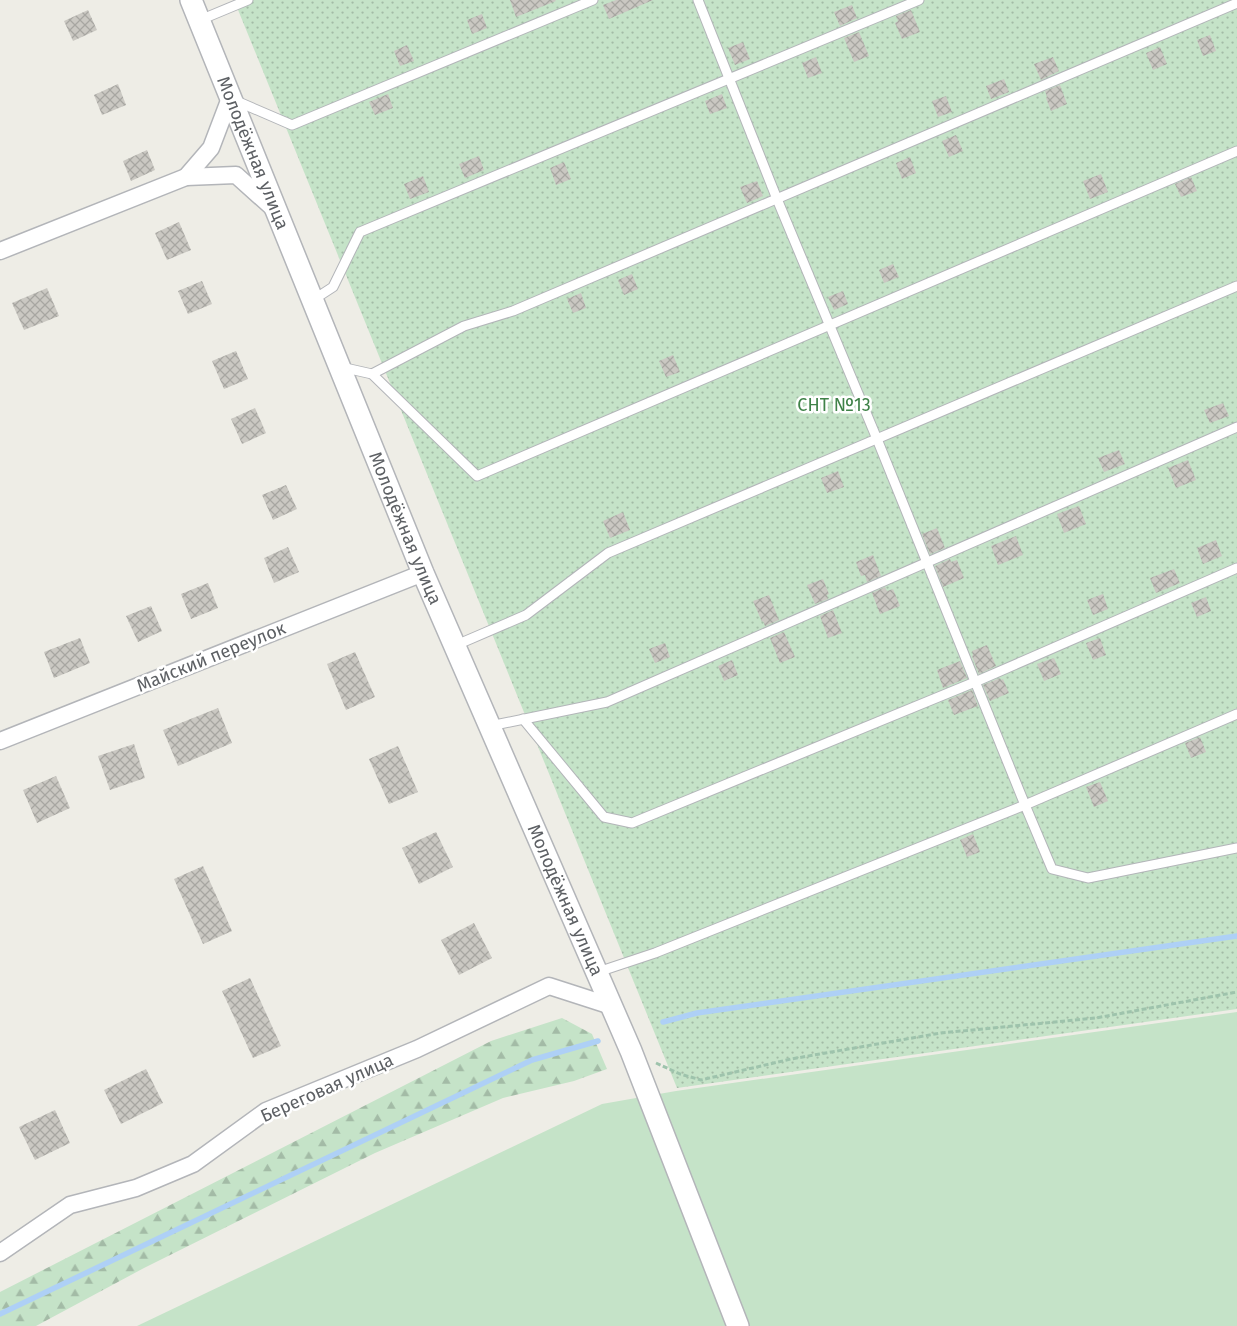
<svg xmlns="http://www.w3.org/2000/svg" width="1237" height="1326" font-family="'Fira Sans',sans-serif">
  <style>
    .green { fill: #c5e3c8 }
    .forest { fill: url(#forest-firs) }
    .garden { fill: url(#garden-dots) }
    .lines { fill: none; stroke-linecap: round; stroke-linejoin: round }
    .stream { stroke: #aed0f6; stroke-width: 5.5 }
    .building { fill: url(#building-cross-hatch) }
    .service-casing { stroke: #b3b5b9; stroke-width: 11 }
    .minor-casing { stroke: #b3b5b9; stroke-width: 19 }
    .tertiary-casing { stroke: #b3b5b9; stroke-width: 24 }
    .path { stroke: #9ec3ac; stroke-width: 3; stroke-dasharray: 5 2.5; stroke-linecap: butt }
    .service { stroke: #fff; stroke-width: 9 }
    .minor { stroke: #fff; stroke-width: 16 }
    .tertiary { stroke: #fff; stroke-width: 21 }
    .labels { text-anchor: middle; stroke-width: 5; stroke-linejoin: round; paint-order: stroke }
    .street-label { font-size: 18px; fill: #5d6064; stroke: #fff }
    .park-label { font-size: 18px; fill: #3f8248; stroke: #fff }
  </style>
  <defs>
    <pattern id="forest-firs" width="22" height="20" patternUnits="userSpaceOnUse" patternTransform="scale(1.25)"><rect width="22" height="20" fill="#c5e3c8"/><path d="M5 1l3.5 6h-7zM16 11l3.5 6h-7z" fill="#a3bba6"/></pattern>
    <pattern id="garden-dots" width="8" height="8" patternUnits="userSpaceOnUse" patternTransform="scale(1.25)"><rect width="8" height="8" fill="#c5e3c8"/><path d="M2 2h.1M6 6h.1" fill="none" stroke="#a3bba6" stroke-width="1.8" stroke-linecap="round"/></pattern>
    <pattern id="building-cross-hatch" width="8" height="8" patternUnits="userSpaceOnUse" patternTransform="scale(1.25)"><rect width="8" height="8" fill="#cac8c2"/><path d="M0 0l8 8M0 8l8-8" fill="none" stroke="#a7a6a1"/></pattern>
  </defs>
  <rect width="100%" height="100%" fill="#eeede6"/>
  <path class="green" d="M1237,1012V1326H137L602,1104L676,1091Z"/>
  <path class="forest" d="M562,1018L592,1034L607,1069L574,1081L503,1098L375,1153L144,1268L36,1326H0V1292L491,1041Z"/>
  <path class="garden" d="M234,0H1237V1009L677,1088Z"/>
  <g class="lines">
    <g class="stream">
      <path d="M663,1022L697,1013L1237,936"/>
      <path d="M0,1314L532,1060L598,1041"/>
    </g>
  </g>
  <g class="building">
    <path d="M510,0H555L556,1L516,17Z"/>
    <path d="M616,0H653L609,19L603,5Z"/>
    <path d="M852,5L857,18L840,26L834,12Z"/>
    <path d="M88,10L97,30L73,41L64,21Z"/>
    <path d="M911,10L920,32L902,39L895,23L898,21L896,16Z"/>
    <path d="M482,14L487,28L472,34L467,20Z"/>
    <path d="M859,32L869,56L854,62L844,38Z"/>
    <path d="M1210,35L1216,51L1203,56L1197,40Z"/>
    <path d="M743,42L750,59L735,65L728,48Z"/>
    <path d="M407,45L414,61L400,66L394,51Z"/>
    <path d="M1160,47L1167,64L1153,70L1146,53Z"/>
    <path d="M816,57L822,73L808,78L802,63Z"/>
    <path d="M1053,57L1059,71L1041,80L1034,64Z"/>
    <path d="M1004,79L1009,92L991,99L986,86Z"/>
    <path d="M118,84L126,105L102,115L94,95Z"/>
    <path d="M1060,85L1067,104L1051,111L1046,98L1047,97L1045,91Z"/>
    <path d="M388,94L393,108L375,115L369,102Z"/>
    <path d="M722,94L727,108L710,114L705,101Z"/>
    <path d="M946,96L952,112L938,117L932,101Z"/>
    <path d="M956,135L963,151L949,157L942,141Z"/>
    <path d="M147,150L155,170L131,181L123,161Z"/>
    <path d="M479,156L484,170L465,178L459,164Z"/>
    <path d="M910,157L916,173L902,179L896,163Z"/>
    <path d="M564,162L571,179L556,185L550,168Z"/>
    <path d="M1101,174L1108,192L1090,199L1083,181Z"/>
    <path d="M423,176L429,192L410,199L404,184Z"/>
    <path d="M1191,177L1197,191L1181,197L1175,184Z"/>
    <path d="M757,181L763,196L747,203L740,187Z"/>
    <path d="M179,222L191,250L167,260L155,233Z"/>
    <path d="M893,264L899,277L884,283L879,270Z"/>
    <path d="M632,274L638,289L624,295L618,280Z"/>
    <path d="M202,281L212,304L188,314L178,291Z"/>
    <path d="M47,288L59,316L24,330L12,303Z"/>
    <path d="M843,291L848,304L834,310L828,297Z"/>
    <path d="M581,293L586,308L573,313L567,299Z"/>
    <path d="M236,351L248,379L224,389L212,361Z"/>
    <path d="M673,355L680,372L666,377L659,361Z"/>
    <path d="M1223,403L1229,416L1210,423L1204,410Z"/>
    <path d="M255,408L266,433L242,444L231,419Z"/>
    <path d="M1119,450L1125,464L1104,472L1098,458Z"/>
    <path d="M1188,460L1196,480L1176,488L1168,468Z"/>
    <path d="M838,471L844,487L827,493L821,478Z"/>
    <path d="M286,485L297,509L273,520L262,495Z"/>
    <path d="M1079,506L1086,524L1064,533L1057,514Z"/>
    <path d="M623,512L630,530L610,538L603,521Z"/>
    <path d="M937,528L945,548L930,554L922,534Z"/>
    <path d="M1016,536L1023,555L998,565L991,546Z"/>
    <path d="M1216,540L1222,556L1203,564L1197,548Z"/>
    <path d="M288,547L299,572L274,583L264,558Z"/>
    <path d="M873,555L881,576L867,582L865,575L861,576L856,562Z"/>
    <path d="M950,559L951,562L957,560L964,578L943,587L935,566Z"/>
    <path d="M1174,569L1180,583L1156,593L1150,578Z"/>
    <path d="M823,579L829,594L827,595L828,599L815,604L807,585Z"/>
    <path d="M208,583L218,608L191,619L181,594Z"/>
    <path d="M885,587L887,591L893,589L900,606L880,614L872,593Z"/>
    <path d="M1103,594L1108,609L1093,615L1087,600Z"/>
    <path d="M769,595L779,620L765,626L763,621L762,622L753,601Z"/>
    <path d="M1206,597L1211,611L1197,617L1191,603Z"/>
    <path d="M151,606L162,631L138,642L126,616Z"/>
    <path d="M833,610L842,633L828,638L820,616Z"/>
    <path d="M784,632L795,657L780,663L770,638Z"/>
    <path d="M80,638L90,663L54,678L44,652Z"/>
    <path d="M1100,638L1106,655L1093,660L1086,643Z"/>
    <path d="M665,643L670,657L655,663L649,649Z"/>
    <path d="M987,645L996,666L979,674L972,656L973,655L972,651Z"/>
    <path d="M355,652L375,697L346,710L327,664Z"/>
    <path d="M1054,658L1061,674L1044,681L1037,664Z"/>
    <path d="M732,660L738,675L724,681L718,666Z"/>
    <path d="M960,661L967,678L943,688L937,670Z"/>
    <path d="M1000,678L1001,680L1003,679L1009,693L990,701L983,685Z"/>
    <path d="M972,690L978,706L954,715L948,700Z"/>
    <path d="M218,708L232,743L178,766L163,730Z"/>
    <path d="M1200,737L1206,752L1191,758L1185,743Z"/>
    <path d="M134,744L145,778L110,790L98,756Z"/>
    <path d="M398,746L418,792L389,804L369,759Z"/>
    <path d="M56,776L70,808L37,823L23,790Z"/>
    <path d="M1100,782L1108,801L1094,807L1086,787Z"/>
    <path d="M436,832L453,867L419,884L402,848Z"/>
    <path d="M973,834L980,852L967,857L960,840Z"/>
    <path d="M203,866L232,931L203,944L174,879Z"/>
    <path d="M474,923L492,958L459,975L441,940Z"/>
    <path d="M250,978L281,1046L253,1058L222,991Z"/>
    <path d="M146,1069L163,1103L121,1124L104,1090Z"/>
    <path d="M55,1110L70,1143L35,1160L19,1127Z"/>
  </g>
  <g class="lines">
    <g class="service-casing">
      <g id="service">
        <path d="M698,0L777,199L877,439L1025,805L1052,869L1088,878L1237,848"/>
        <path d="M200,20L248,0"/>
        <path d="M234,100L292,125L593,0"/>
        <path d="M313,300L333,287L360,232L919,0"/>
        <path d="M341,367L372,374L477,476L1237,151"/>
        <path d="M372,374L464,326L513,311L1237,3"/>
        <path d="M454,646L526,615L608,553L1237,286"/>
        <path d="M523,719L604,817L632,823L975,682L1237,568"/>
        <path d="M490,726L607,702L1237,427"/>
        <path d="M598,972L655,953L1025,805L1237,714"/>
      </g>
    </g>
    <g class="minor-casing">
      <g id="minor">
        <path d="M186,177L211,148L230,98"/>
        <path d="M0,251L186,177L236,175L274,209"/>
        <path d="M0,741L423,573"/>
        <path d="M0,1253L70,1205L136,1188L193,1164L266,1111L417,1049L549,986L611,1006"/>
      </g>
    </g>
    <g class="tertiary-casing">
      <g id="tertiary">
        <path id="s1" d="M191,0L423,573L631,1051L738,1326"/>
      </g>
    </g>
    <path class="path" d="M656,1063L680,1074L701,1080L791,1059L941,1033L1096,1018L1237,992"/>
    <use href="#service" class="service"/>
    <use href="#minor" class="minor"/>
    <use href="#tertiary" class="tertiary"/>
  </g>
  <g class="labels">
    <g class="street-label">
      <text dy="6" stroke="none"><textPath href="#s1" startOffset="165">Молодёжная улица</textPath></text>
      <text dy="6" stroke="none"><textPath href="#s1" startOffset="570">Молодёжная улица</textPath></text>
      <text transform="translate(211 657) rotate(-22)" y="6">Майский переулок</text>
      <text dy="6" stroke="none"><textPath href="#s1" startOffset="975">Молодёжная улица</textPath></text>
      <text transform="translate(327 1088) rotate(-24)" y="6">Береговая улица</text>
    </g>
    <g class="park-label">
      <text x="834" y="411">СНТ №13</text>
    </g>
  </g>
</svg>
